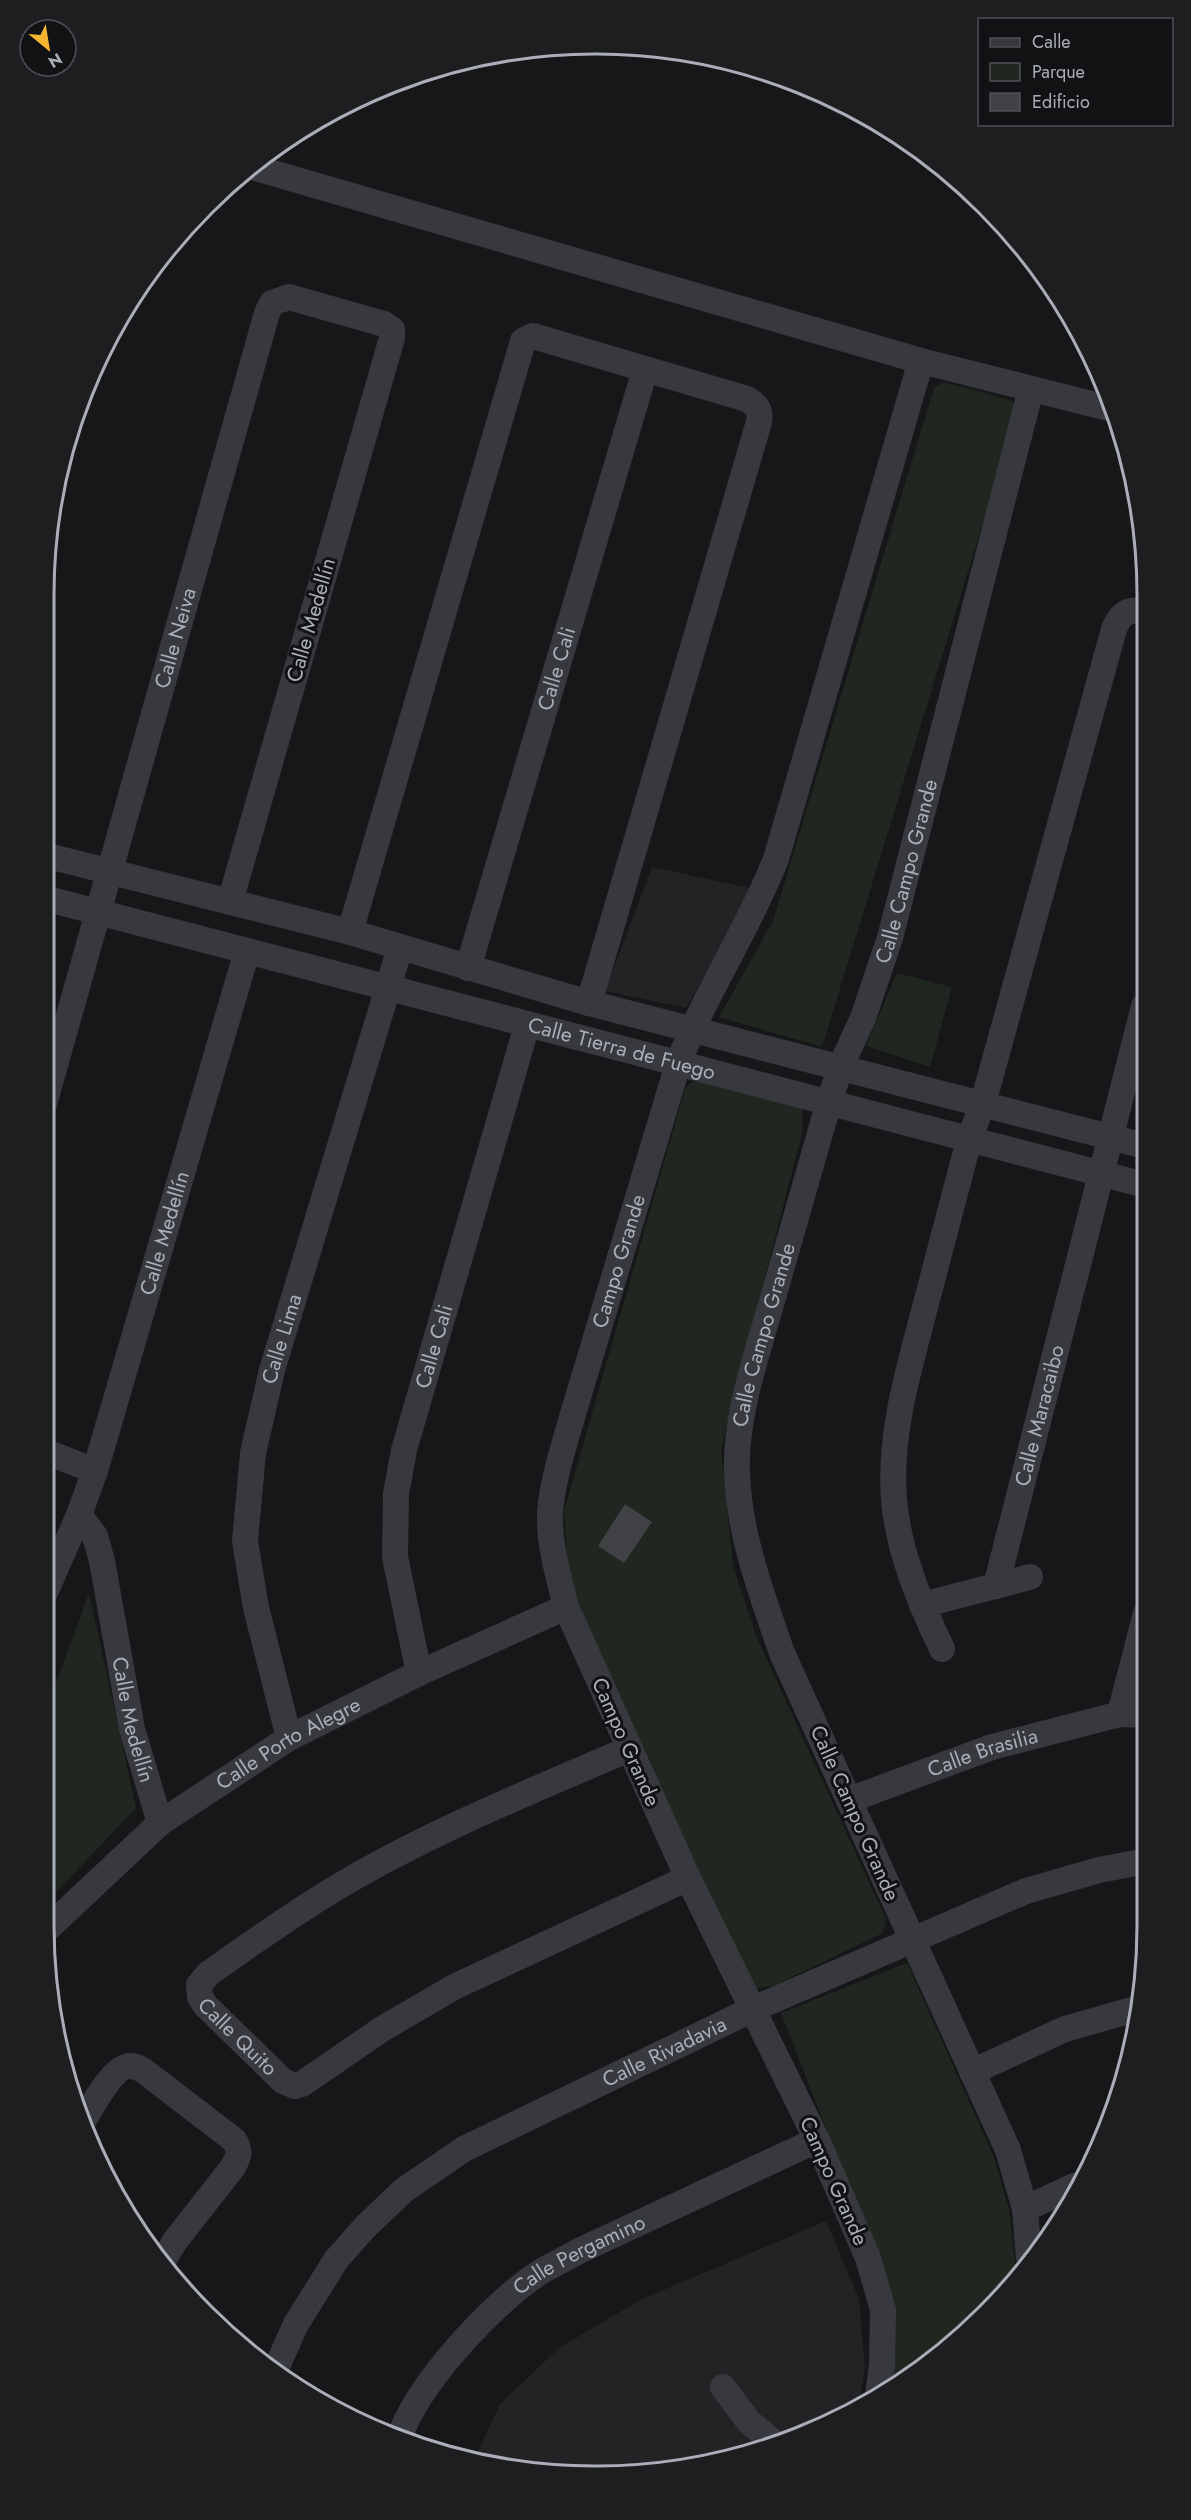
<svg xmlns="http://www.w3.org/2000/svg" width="1191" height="2520" font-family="Jost,sans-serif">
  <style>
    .built { fill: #232326 }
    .green { fill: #1f2720 }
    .building { fill: #414246 }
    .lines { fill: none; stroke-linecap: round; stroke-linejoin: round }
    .minor { stroke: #38393e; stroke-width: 26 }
    .labels { text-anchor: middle; stroke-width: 6; stroke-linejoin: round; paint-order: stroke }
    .street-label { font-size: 21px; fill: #a9aeb9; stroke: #121214 }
    .rim { fill: none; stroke: #a9aeb9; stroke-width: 3 }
  </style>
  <rect width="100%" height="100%" fill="#171719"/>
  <g class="built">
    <path d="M652,867L754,889L686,1008L605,991Z"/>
    <path d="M826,2221L859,2299L865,2369L858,2408L840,2419L667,2472L487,2466L473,2462L500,2404L559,2348L642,2299Z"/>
  </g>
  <g class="green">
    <path d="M944,382L1013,401L1017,412L822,1047L719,1017L773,921L934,388Z"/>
    <path d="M897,973L952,987L930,1067L866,1046Z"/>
    <path d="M702,1080L803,1108L802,1133L721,1448L733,1566L757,1638L886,1919L883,1933L775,1985L755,1989L749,1981L578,1607L568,1569L564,1511L685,1089L692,1082Z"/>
    <path d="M89,1593L136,1808L44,1905V1716Z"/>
    <path d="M907,1963L993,2155L1009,2209L1017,2278L1010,2289L932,2362L892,2387L894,2378L890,2292L781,2013Z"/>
  </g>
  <path class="building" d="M625,1504L652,1522L624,1563L598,1546Z"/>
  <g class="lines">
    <g class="minor">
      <path d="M252,167L921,361L1112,409"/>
      <path d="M44,855L350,932L589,1003L1145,1146"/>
      <path id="s1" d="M44,898L1145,1185"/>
      <path d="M350,932L523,341L533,336L747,399C757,405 761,410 759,422L589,1003"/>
      <path id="s2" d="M468,968L645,370"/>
      <path id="s3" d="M44,1104L267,313L272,303L289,297L384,324L392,330V338L230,902"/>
      <path d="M44,1451L95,1471"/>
      <path id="s4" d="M79,1515L95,1536L102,1561L132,1729L160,1823"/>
      <path id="s5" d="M996,1586L1144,1006"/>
      <path id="s6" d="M44,1595L79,1515L95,1471L247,951"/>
      <path d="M922,1605L1030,1577"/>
      <path d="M942,1649C920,1602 898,1551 894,1499C889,1434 908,1373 924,1311C939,1254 954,1197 969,1140L983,1103L1114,629C1120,614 1127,609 1143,611"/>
      <path id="s7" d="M419,1673L395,1557L396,1494L404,1450L527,1025"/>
      <path d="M1120,1714L1146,1613"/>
      <path id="s8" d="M289,1738L256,1608L245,1541L253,1453L272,1370L400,948"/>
      <path id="s9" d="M629,1749C532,1791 432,1831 341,1885C295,1912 252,1943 208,1974L199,1985L200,1997L206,2006L283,2081L295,2086L302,2084L382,2029L454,1987L688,1878"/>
      <path id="s10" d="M849,1800L992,1747L1120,1714L1147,1715"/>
      <path id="s11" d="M45,1931L160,1823L289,1738L419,1673L566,1607"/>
      <path d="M972,2072L1065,2029L1139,2008"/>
      <path d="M83,2121C92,2107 113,2065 131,2066C135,2066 141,2069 144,2071L234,2140C241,2151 239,2156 233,2167L175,2241L161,2264"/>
      <path d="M1025,2209L1074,2186"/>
      <path id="s12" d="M1029,2258L1025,2209L1008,2150L782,1653C762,1595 739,1535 737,1473C735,1417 755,1361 770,1308C790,1239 809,1171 829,1102L841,1066L863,1018L890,938L1031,389"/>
      <path id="s13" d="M275,2371L296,2324L336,2260L365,2227L404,2190L464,2149L753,2009L1026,1891L1099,1870L1147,1861"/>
      <path d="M723,2387L749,2422L771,2440"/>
      <path id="s14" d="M878,2396L882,2364L883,2310L868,2258L817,2140L688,1878L566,1607C559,1578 549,1545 550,1514C552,1481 564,1446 573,1414L678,1064C705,993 748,930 776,859L921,361"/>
      <path id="s15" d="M399,2439C416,2385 494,2301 542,2271C554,2264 567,2258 579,2251L817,2140"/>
    </g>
  </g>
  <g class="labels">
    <g class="street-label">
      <text transform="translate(311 620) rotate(-74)" y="7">Calle Medellín</text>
      <text dy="7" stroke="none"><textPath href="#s3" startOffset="484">Calle Neiva</textPath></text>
      <text dy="7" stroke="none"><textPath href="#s2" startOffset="312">Calle Cali</textPath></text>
      <text dy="7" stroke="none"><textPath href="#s12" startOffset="1470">Calle Campo Grande</textPath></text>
      <text dy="7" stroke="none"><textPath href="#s1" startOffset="597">Calle Tierra de Fuego</textPath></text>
      <text dy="7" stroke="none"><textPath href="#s6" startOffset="382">Calle Medellín</textPath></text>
      <text dy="7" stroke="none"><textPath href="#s14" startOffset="1215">Campo Grande</textPath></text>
      <text dy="7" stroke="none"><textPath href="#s12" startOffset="984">Calle Campo Grande</textPath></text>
      <text dy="7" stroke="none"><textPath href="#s8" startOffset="408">Calle Lima</textPath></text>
      <text dy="7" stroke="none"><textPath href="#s7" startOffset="334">Calle Cali</textPath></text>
      <text dy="7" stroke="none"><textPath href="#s5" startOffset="176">Calle Maracaibo</textPath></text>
      <text dy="7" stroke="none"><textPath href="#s4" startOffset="214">Calle Medellín</textPath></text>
      <text transform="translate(626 1742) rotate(66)" y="7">Campo Grande</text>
      <text dy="7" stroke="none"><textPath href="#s11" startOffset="309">Calle Porto Alegre</textPath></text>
      <text dy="7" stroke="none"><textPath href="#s10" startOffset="142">Calle Brasilia</textPath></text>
      <text transform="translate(855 1813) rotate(66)" y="7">Calle Campo Grande</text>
      <text dy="7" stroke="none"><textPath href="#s9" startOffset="560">Calle Quito</textPath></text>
      <text dy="7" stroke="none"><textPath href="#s13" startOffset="520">Calle Rivadavia</textPath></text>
      <text transform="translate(834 2181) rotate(66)" y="7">Campo Grande</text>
      <text dy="7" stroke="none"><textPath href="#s15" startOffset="264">Calle Pergamino</textPath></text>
    </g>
  </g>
  <path d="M0 0H1191V2520H0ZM595 54H596A541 541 0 0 1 1137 595V1925A541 541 0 0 1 596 2466H595A541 541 0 0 1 54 1925V595A541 541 0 0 1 595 54Z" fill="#1e1e21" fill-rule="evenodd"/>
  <path class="rim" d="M595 54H596A541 541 0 0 1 1137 595V1925A541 541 0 0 1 596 2466H595A541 541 0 0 1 54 1925V595A541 541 0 0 1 595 54Z"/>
  <rect x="978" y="18" width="195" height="108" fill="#121214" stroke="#4e5056" stroke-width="1.5"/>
  <rect x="990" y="38" width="30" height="9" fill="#38393e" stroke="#4e5056" stroke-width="1.5"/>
  <text x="1032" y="48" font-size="18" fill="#a9aeb9">Calle</text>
  <rect x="990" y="63" width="30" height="18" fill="#1f2720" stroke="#4e5056" stroke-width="1.5"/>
  <text x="1032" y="78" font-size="18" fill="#a9aeb9">Parque</text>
  <rect x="990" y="93" width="30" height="18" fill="#414246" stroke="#4e5056" stroke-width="1.5"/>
  <text x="1032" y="108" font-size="18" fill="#a9aeb9">Edificio</text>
  <g transform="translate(48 48) rotate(150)"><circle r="28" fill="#121214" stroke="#4e5056" stroke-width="1.5"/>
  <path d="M0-4.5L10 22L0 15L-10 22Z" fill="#f5b332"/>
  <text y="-9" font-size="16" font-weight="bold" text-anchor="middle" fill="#a9aeb9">N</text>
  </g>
</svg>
